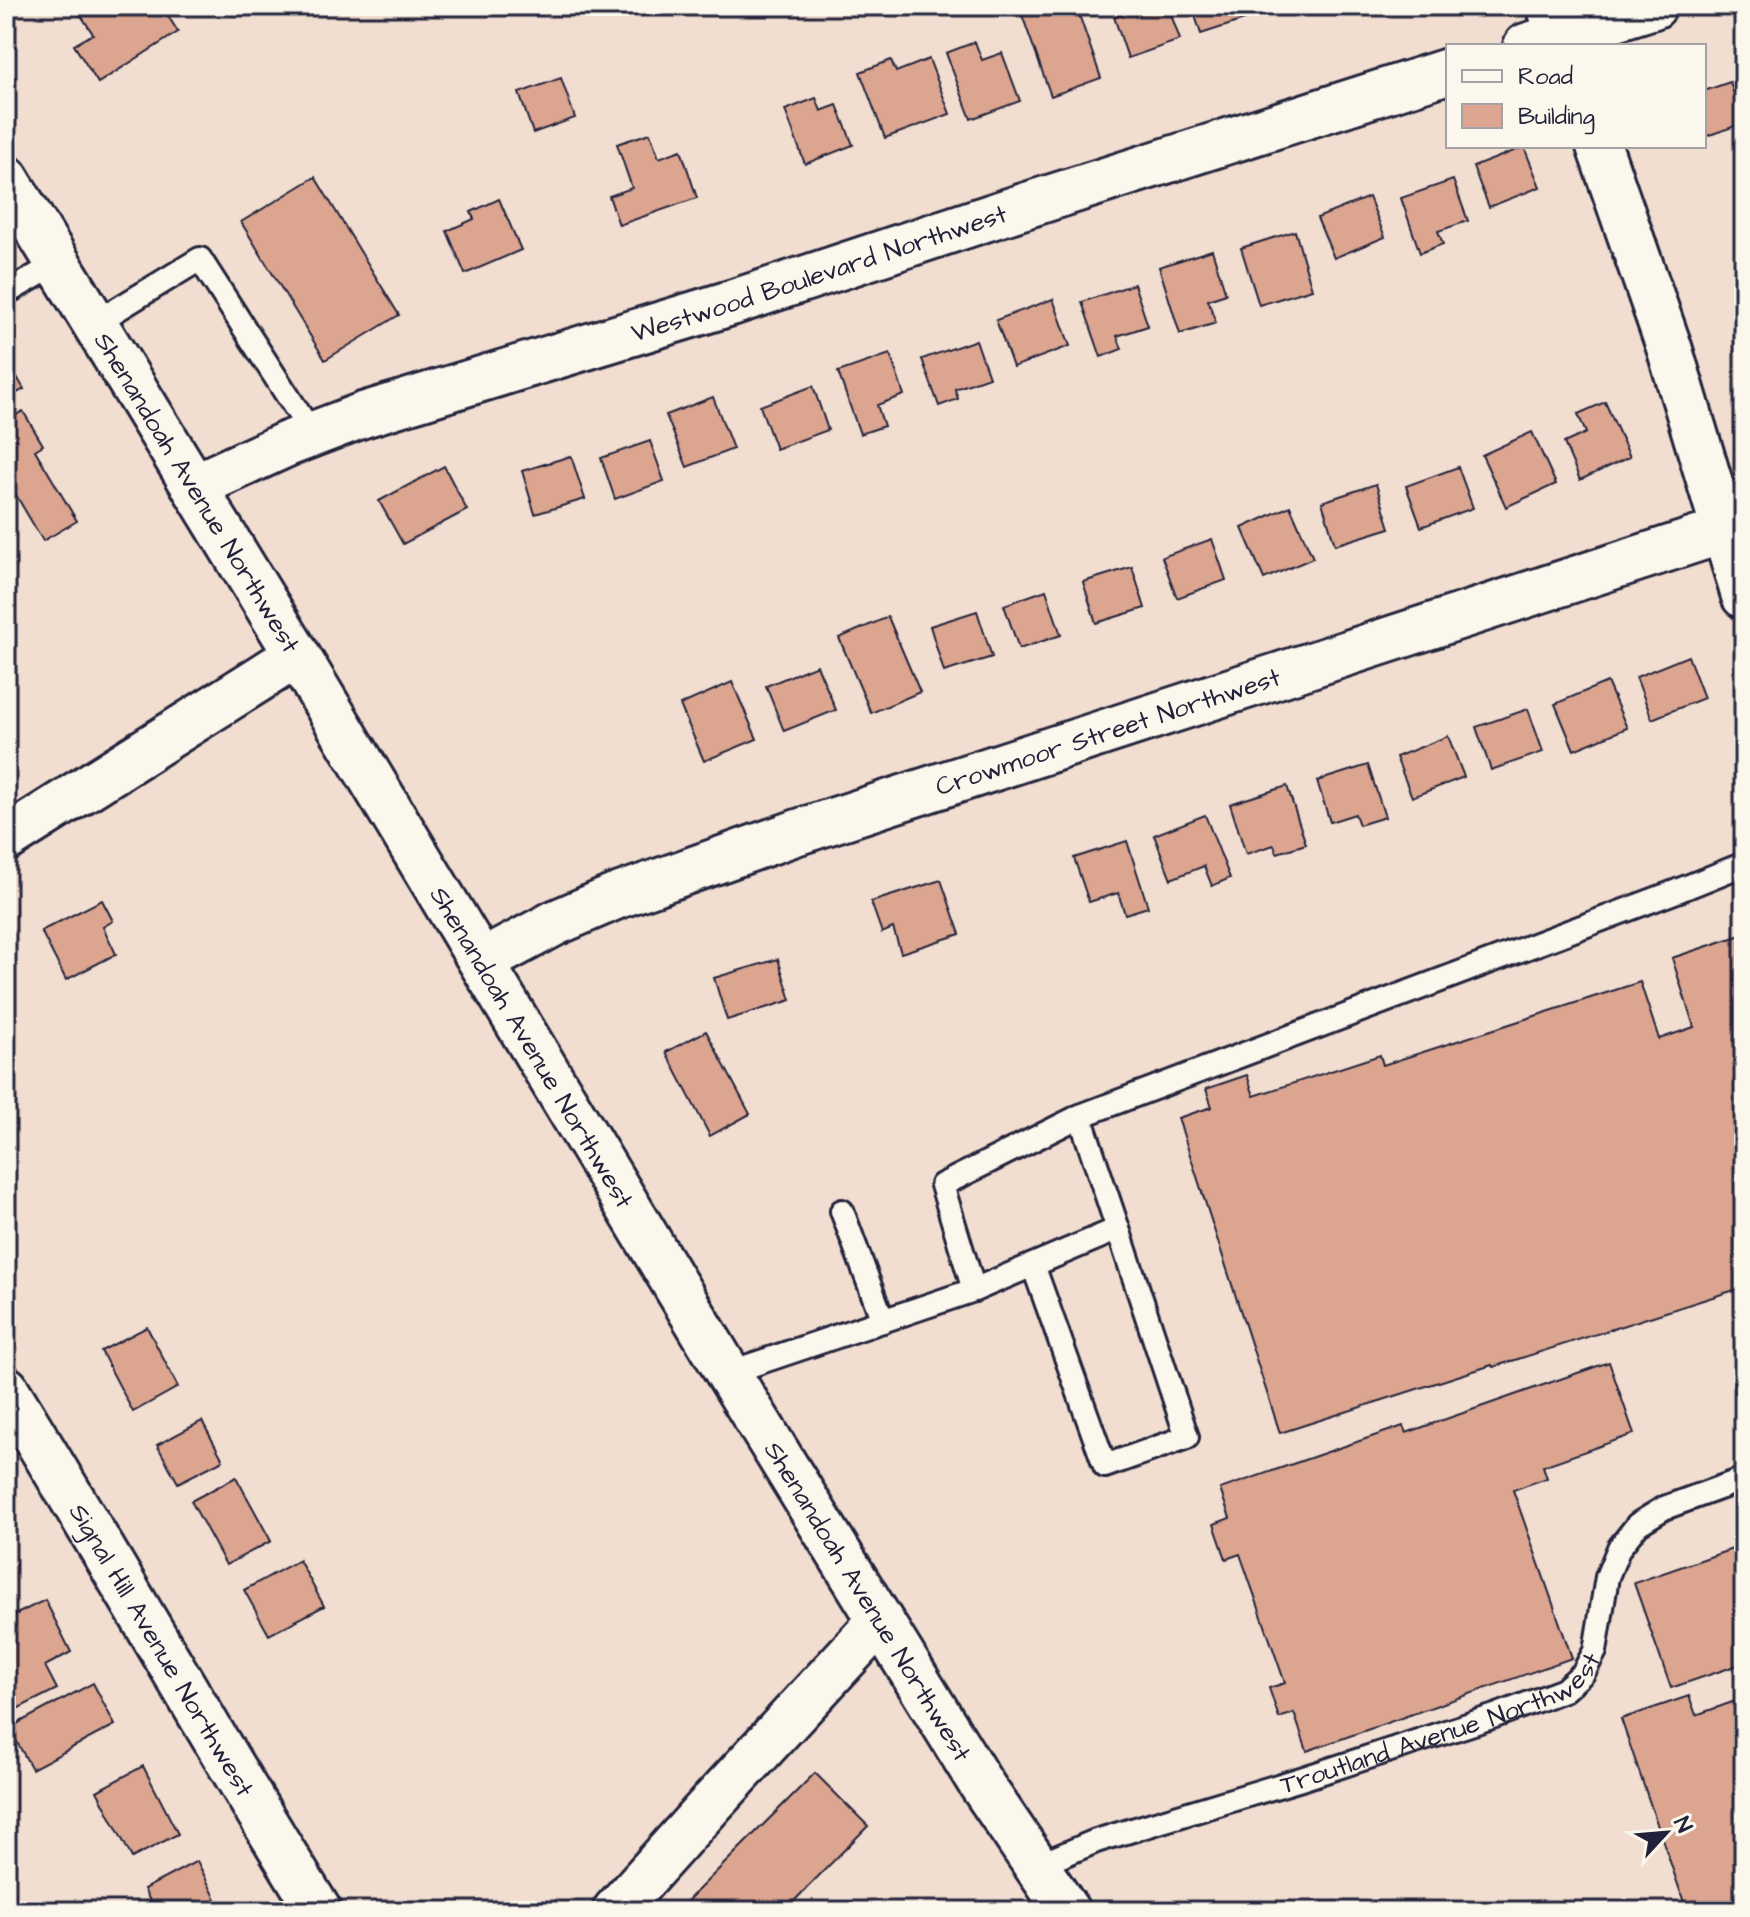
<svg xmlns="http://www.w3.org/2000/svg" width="1750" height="1917" font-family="'Architects Daughter',sans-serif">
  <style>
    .building { fill: #dba590; stroke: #22223b; stroke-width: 2 }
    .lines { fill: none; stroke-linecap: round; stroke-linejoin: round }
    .service-casing { stroke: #22223b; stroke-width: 28 }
    .minor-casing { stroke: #22223b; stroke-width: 50 }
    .tertiary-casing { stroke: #22223b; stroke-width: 50 }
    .secondary-casing { stroke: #22223b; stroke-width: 50 }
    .service { stroke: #fbf7ec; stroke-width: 22 }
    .minor { stroke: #fbf7ec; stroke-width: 44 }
    .tertiary { stroke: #fbf7ec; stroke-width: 44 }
    .secondary { stroke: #fbf7ec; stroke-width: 44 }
    .labels { text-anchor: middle; stroke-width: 6; stroke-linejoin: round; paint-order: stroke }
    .street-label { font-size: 26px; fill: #22223b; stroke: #fbf7ec }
  </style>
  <rect width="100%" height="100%" fill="#f1ded0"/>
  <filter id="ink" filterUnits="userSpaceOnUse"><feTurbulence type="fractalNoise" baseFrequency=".0125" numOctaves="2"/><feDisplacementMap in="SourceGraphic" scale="16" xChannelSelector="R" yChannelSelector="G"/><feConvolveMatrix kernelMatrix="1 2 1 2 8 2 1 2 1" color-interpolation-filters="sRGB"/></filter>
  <g filter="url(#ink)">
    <g class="building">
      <path d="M75,6H162L178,32L98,83L74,45L93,34Z"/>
      <path d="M1037,6H1076L1101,78L1051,96L1021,12Z"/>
      <path d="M1147,6H1168L1180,40L1128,58L1114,17Z"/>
      <path d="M1192,6H1249L1253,17L1201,34Z"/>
      <path d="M975,42L982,60L1002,53L1020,101L971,119L946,53Z"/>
      <path d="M929,59L950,114L885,138L860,72L891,60L896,72Z"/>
      <path d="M561,78L575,118L533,133L519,93Z"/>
      <path d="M1730,82L1744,123L1704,137V91Z"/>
      <path d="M816,98L821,111L837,105L853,145L805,164L785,110Z"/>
      <path d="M650,133L659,158L681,150L697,198L619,225L609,196L632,188L617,144Z"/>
      <path d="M1524,147L1540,187L1489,207L1473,167Z"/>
      <path d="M315,177L399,315L325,360L241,222Z"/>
      <path d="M1453,180L1468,221L1438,231L1443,244L1420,253L1401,198Z"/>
      <path d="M1369,197L1385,237L1334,258L1317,218Z"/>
      <path d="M499,199L521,250L465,274L447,231L474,219L471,212Z"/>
      <path d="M1295,231L1312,289L1259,305L1241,248Z"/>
      <path d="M1212,250L1226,294L1208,300L1216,323L1180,334L1159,267Z"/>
      <path d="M1134,284L1148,326L1117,336L1122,349L1101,357L1082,302Z"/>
      <path d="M1053,299L1070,346L1013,367L996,320Z"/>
      <path d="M976,340L989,377L955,389L958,399L939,406L922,359Z"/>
      <path d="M890,354L904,395L877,405L884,426L860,434L838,372Z"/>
      <path d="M6,358L24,389L6,399Z"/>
      <path d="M813,386L828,430L776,449L760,406Z"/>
      <path d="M713,397L733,449L687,467L666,415Z"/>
      <path d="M1605,402L1630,457L1580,480L1564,443L1586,433L1578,414Z"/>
      <path d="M23,411L43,445L35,450L77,521L43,541L6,478V421Z"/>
      <path d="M1532,432L1556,484L1506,507L1482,455Z"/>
      <path d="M650,441L664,481L615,499L601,458Z"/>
      <path d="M571,456L585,499L535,514L522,471Z"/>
      <path d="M444,466L467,510L403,544L379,501Z"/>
      <path d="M1458,467L1473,508L1421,527L1406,486Z"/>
      <path d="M1376,484L1390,528L1335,545L1322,502Z"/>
      <path d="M1290,506L1313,558L1264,579L1242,528Z"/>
      <path d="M1212,539L1226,580L1177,598L1162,557Z"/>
      <path d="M1132,567L1145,608L1096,623L1083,582Z"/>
      <path d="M1046,590L1061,635L1019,649L1004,605Z"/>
      <path d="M977,611L992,657L944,672L930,626Z"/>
      <path d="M888,617L920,692L871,713L839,638Z"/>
      <path d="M1688,656L1704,698L1652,719L1636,677Z"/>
      <path d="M817,665L836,710L784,731L766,686Z"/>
      <path d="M732,682L757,739L704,761L680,705Z"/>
      <path d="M1607,682L1627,728L1574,750L1555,704Z"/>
      <path d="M1528,709L1543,752L1491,770L1476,727Z"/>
      <path d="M1448,736L1464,777L1412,797L1396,757Z"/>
      <path d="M1368,765L1385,817L1359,825L1355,814L1330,822L1317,781Z"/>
      <path d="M1287,786L1306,844L1277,853L1274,845L1246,854L1230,804Z"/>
      <path d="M1205,815L1230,878L1212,886L1204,866L1171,879L1154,835Z"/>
      <path d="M1127,841L1148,907L1125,914L1118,893L1089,902L1074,858Z"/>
      <path d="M941,880L960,934L901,953L893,928L882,933L871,902Z"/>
      <path d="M102,900L113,921L103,927L116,954L66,980L41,931Z"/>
      <path d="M1744,934V1287L1493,1367L1492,1365L1280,1433L1178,1118L1212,1107L1206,1089L1247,1075L1254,1096L1380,1055L1383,1065L1640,982L1659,1039L1694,1027L1672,958Z"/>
      <path d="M778,959L791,1000L727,1020L714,978Z"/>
      <path d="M706,1031L750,1114L710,1136L666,1052Z"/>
      <path d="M147,1327L178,1387L133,1412L101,1351Z"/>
      <path d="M1609,1362L1634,1434L1543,1466L1547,1478L1513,1490L1572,1658L1307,1751L1294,1713L1279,1718L1269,1688L1285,1683L1240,1554L1226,1559L1214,1524L1230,1518L1220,1489L1403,1426L1406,1433Z"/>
      <path d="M202,1421L223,1460L178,1483L157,1445Z"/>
      <path d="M236,1477L271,1541L226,1565L191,1501Z"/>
      <path d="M1744,1545V1663L1671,1688L1634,1583Z"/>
      <path d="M299,1560L324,1606L269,1635L244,1590Z"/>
      <path d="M45,1600L71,1652L45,1666L57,1689L15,1710L6,1692V1619Z"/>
      <path d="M93,1683L115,1725L32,1769L9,1728Z"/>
      <path d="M1689,1696L1696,1715L1744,1698V1911H1687L1621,1719Z"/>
      <path d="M143,1766L178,1834L132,1858L97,1791Z"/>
      <path d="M815,1773L868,1826L794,1901L804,1911H677Z"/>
      <path d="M197,1861L221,1909L217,1911H155L144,1889Z"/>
    </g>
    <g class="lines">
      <g class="service-casing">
        <g id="service">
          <path d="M6,293L58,263"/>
          <path d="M95,323L200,259L312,434"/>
          <path d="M842,1211L883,1321"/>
          <path d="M1033,1265L1105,1466L1187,1437L1118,1229"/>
          <path d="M974,1290L942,1185L1080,1116"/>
          <path d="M728,1373L974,1290L1118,1229L1080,1116L1677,891L1744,864"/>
          <path id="s1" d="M1037,1866L1096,1841L1301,1779L1495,1716L1564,1690L1583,1673L1595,1651L1607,1577L1619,1548L1638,1524L1664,1508L1744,1479"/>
        </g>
      </g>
      <g class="minor-casing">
        <g id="minor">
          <path d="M1549,6L1564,46"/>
          <path d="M1599,146L1669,347L1744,596"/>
          <path d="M6,839L297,655"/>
          <path id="s2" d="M482,962L555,923L615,897L798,832L1744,524"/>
          <path id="s3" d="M6,1389C112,1562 212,1738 319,1911"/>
          <path d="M615,1911L711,1804L880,1621"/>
        </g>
      </g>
      <g class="tertiary-casing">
        <g id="tertiary">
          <path d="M1526,46L1654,6"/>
          <path id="s4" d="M195,486L287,444L363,415L731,303L1021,207L1448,71"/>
        </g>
      </g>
      <g class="secondary-casing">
        <g id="secondary">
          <path id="s5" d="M6,178L297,655L728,1373L981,1784L1067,1911"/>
        </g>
      </g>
      <use href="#service" class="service"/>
      <use href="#minor" class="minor"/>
      <use href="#tertiary" class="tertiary"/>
      <use href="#secondary" class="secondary"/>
    </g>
  </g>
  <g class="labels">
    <g class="street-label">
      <text dy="9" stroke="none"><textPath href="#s4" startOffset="660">Westwood Boulevard Northwest</textPath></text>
      <text dy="9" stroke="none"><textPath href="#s5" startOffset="368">Shenandoah Avenue Northwest</textPath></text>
      <text dy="9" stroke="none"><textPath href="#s2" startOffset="668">Crowmoor Street Northwest</textPath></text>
      <text dy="9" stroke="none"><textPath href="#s5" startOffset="1016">Shenandoah Avenue Northwest</textPath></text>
      <text dy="9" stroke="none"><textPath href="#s5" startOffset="1664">Shenandoah Avenue Northwest</textPath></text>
      <text dy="9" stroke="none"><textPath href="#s3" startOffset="304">Signal Hill Avenue Northwest</textPath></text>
      <text dy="9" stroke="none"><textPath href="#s1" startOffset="430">Troutland Avenue Northwest</textPath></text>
    </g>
  </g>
  <rect width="1750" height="1917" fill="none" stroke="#fbf7ec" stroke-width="32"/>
  <rect x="16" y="16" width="1718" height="1885" fill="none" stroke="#22223b" stroke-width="3" filter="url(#ink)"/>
  <rect x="1446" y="44" width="260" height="104" fill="#fbf7ec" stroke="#a4a2a5" stroke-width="2"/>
  <rect x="1462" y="70" width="40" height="12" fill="#fbf7ec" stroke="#a4a2a5" stroke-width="2"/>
  <text x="1518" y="84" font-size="24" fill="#22223b">Road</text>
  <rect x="1462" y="104" width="40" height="24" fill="#dba590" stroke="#a4a2a5" stroke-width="2"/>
  <text x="1518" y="124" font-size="24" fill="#22223b">Building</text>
  <g transform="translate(1666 1833) rotate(64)" stroke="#fbf7ec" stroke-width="6" paint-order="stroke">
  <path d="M0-6L14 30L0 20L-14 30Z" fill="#22223b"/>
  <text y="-12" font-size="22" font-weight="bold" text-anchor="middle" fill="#22223b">N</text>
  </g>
</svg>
